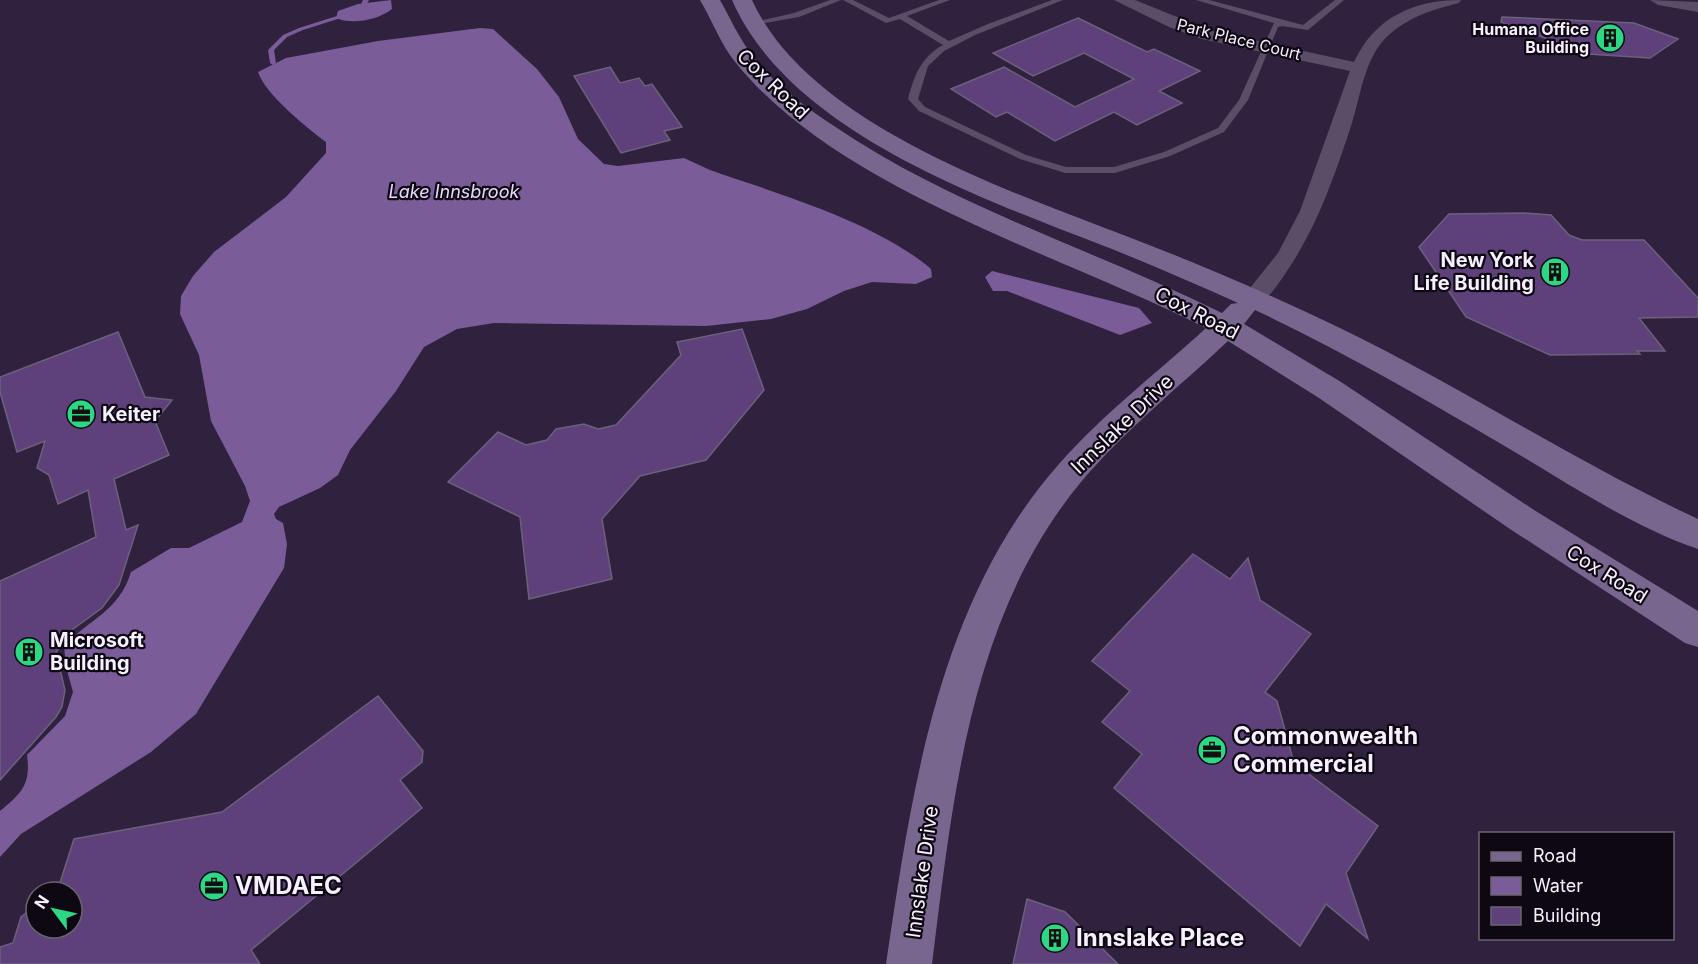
<svg xmlns="http://www.w3.org/2000/svg" width="1698" height="964" font-family="Inter,sans-serif">
  <style>
    .built { fill: #30223f; fill-rule: evenodd }
    .water { fill: #795c98 }
    .lines { fill: none; stroke-linecap: round; stroke-linejoin: round }
    .stream { fill: #795c98; fill-rule: evenodd }
    .building { fill: #5e417b; stroke: #6c607b; stroke-width: 1.5 }
    .lane { fill: #594d67; fill-rule: evenodd }
    .street { fill: #594d67; fill-rule: evenodd }
    .secondary { fill: #79668f; fill-rule: evenodd }
    .labels { text-anchor: middle; stroke-width: 4.5; stroke-linejoin: round; paint-order: stroke }
    .far-poi-label { font-size: 16px; font-weight: bold; fill: #f5effe; stroke: #0d0812; text-anchor: end }
    .far-street-label { font-size: 16px; fill: #f5effe; stroke: #0d0812 }
    .far-water-label { font-size: 18px; font-style: italic; fill: #e7d7fb; stroke: #0d0812 }
    .street-label { font-size: 20px; fill: #f5effe; stroke: #0d0812 }
    .poi-label { font-size: 20px; font-weight: bold; fill: #f5effe; stroke: #0d0812; text-anchor: start }
    .near-poi-label { font-size: 24px; font-weight: bold; fill: #f5effe; stroke: #0d0812; text-anchor: start }
  </style>
  <rect width="100%" height="100%" fill="#261c32"/>
  <path class="built" d="M0,0H1698V964H0ZM1480,834H1672V938H1480ZM36,892H72V928H36Z"/>
  <g class="water">
    <path d="M391,0L392,9C378,20 352,25 336,18L338,11L358,4Z"/>
    <path d="M480,28L493,29L537,69L559,97L578,139L604,164L618,166L684,158L710,170C779,194 876,222 931,269L932,277L916,284L872,282L844,291L807,309L771,319L706,326L494,323L457,329L424,347L396,391L350,450L338,475L320,488L279,507L274,514L276,519L283,523L287,544L284,568L196,714L151,752L21,834L0,857V811C22,793 31,784 27,755L65,716L73,692L66,667L64,646C91,618 119,611 131,572L171,548H189L242,522L250,501L245,486L211,421L199,355L180,314L181,296L193,276L214,252L286,197L326,153V142C307,128 265,94 258,72L286,58L378,41Z"/>
    <path d="M992,271L1139,308L1152,323L1120,335L1007,291H993L985,277Z"/>
  </g>
  <g class="lines">
    <path class="stream" d="M363,0H369L363,11L303,30L287,37L274,50L276,63L273,65L270,63L268,50L283,35L299,28L359,9Z"/>
  </g>
  <g class="building">
    <path d="M1502,17L1634,23L1678,39L1650,58L1588,54L1501,22Z"/>
    <path d="M1078,18L1147,52L1154,49L1200,71L1159,91L1182,103L1137,125L1114,112L1055,141L1007,112L996,117L951,89L1004,67L1075,107L1134,79L1084,53L1033,76L993,53Z"/>
    <path d="M610,67L620,83L639,78L645,86L652,84L682,127L664,131L670,140L621,153L574,76Z"/>
    <path d="M1524,213L1551,215L1569,235L1582,240H1644L1698,298V317L1639,318L1665,351H1637L1640,354L1550,355L1466,317L1419,247L1449,214Z"/>
    <path d="M742,329L764,390L706,460L640,476L602,519L612,579L529,599L520,517L448,482L498,432L526,445L547,440L556,429L584,424L598,429L616,425L681,355L677,342Z"/>
    <path d="M118,332L145,397L172,400L155,421L169,455L114,479L126,530L138,525L119,585L102,608L69,632L56,653L65,690L62,707L56,717L0,780V581L96,537L88,490L58,504L49,475L37,468L45,441L17,452L0,392V377Z"/>
    <path d="M1193,554L1230,579L1248,558L1260,600L1311,634L1265,692L1277,701L1294,763L1378,826L1346,873L1368,939L1326,904L1300,946L1114,788L1142,754L1102,722L1130,691L1092,661Z"/>
    <path d="M378,696L423,751L422,762L400,780L422,808L251,950L260,964H0V947L13,943L21,917L31,909L36,910V928H72V892H57L74,839L222,812Z"/>
    <path d="M1027,899L1065,912L1118,964H1013Z"/>
  </g>
  <g class="lines">
    <g class="lane">
      <path d="M830,0H841L799,17L754,25L750,23L794,13Z"/>
      <path d="M843,0H853L889,18L939,0H950L907,16L949,41L988,24L1052,0H1063L975,35L944,51L928,66L918,99L925,107L1026,155L1066,167H1114L1164,152L1218,128L1239,100L1274,23L1196,0H1209L1303,25L1335,0H1344L1308,30L1282,26L1278,27L1248,100L1224,132L1170,156L1115,173H1065L1020,159L919,111L908,99C914,76 921,57 943,45L900,19L886,23Z"/>
    </g>
    <g class="street">
      <path d="M1114,0H1135L1212,31L1354,62C1375,17 1414,0 1461,0L1459,3C1431,10 1402,19 1382,42C1364,64 1360,97 1352,123C1334,178 1316,230 1283,277C1273,291 1263,308 1245,303L1242,298L1278,253L1300,211L1350,71L1202,39L1169,27Z"/>
      <path d="M1650,0L1698,2V12L1658,5Z"/>
    </g>
    <path class="secondary" d="M700,0H720C730,18 739,38 752,55C771,82 806,108 834,126C953,207 1093,249 1222,313L1231,304L1238,303C1196,284 1154,266 1112,249C986,200 790,133 732,0H752C811,129 1025,196 1149,245C1214,270 1277,298 1340,328C1462,387 1575,462 1698,519V549C1633,527 1567,483 1508,448C1425,399 1342,351 1255,310L1244,324L1341,382L1534,510L1698,611V647L1685,643L1510,529L1319,398L1228,341C1179,387 1125,430 1081,482C970,616 953,797 932,964H886C912,790 938,601 1059,464C1103,414 1157,373 1206,328C1061,254 839,191 736,63C721,45 712,20 700,0Z"/>
  </g>
  <defs>
    <g id="building-disc" transform="scale(1.5)"><circle r="9.5" fill="#2dd884" stroke="#0d0812"/><path d="M-4-6H4V6H1V3H-1V6H-4ZM-2.5-4.3h1.7v1.8h-1.7ZM.8-4.3h1.7v1.8H.8ZM-2.5-1h1.7V.8h-1.7ZM.8-1h1.7V.8H.8Z" fill="#111"/></g>
    <g id="office-disc" transform="scale(1.5)"><circle r="9.5" fill="#2dd884" stroke="#0d0812"/><path d="M-6-3h4V-5.5h4V-3h4V5H-6ZM-1-4.5V-3h2v-1.5ZM-6 0V1H6V0Z" fill="#111"/></g>
  </defs>
  <g fill-rule="evenodd">
    <use href="#building-disc" x="1610" y="38"/>
    <use href="#building-disc" x="1555" y="272"/>
    <use href="#office-disc" x="81" y="414"/>
    <use href="#building-disc" x="29" y="652"/>
    <use href="#office-disc" x="1212" y="750"/>
    <use href="#office-disc" x="214" y="886"/>
    <use href="#building-disc" x="1055" y="938"/>
  </g>
  <g class="labels">
    <g class="far-poi-label">
      <text x="1589" y="35">Humana Office<tspan x="1589" dy="18">Building</tspan></text>
    </g>
    <g class="far-street-label">
      <text transform="translate(1239 39) rotate(14)" y="6">Park Place Court</text>
    </g>
    <g class="far-water-label">
      <text x="454" y="198">Lake Innsbrook</text>
    </g>
    <g class="street-label">
      <text transform="translate(773 84) rotate(44)" y="7">Cox Road</text>
      <text transform="translate(1197 313) rotate(27)" y="7">Cox Road</text>
      <text transform="translate(1122 424) rotate(-44)" y="7">Innslake Drive</text>
      <text transform="translate(1607 574) rotate(32)" y="7">Cox Road</text>
      <text transform="translate(922 872) rotate(-82)" y="7">Innslake Drive</text>
    </g>
    <g class="poi-label">
      <text x="1534" y="267" text-anchor="end">New York<tspan x="1534" dy="23">Life Building</tspan></text>
      <text x="102" y="421">Keiter</text>
      <text x="50" y="647">Microsoft<tspan x="50" dy="23">Building</tspan></text>
    </g>
    <g class="near-poi-label">
      <text x="1233" y="744">Commonwealth<tspan x="1233" dy="28">Commercial</tspan></text>
      <text x="235" y="894">VMDAEC</text>
      <text x="1076" y="946">Innslake Place</text>
    </g>
  </g>
  <rect x="1479" y="832" width="195" height="108" fill="#0d0812" stroke="#6a6470" stroke-width="1.5"/>
  <rect x="1491" y="852" width="30" height="9" fill="#79668f" stroke="#6a6470" stroke-width="1.5"/>
  <text x="1533" y="862" font-size="18" fill="#f5effe">Road</text>
  <rect x="1491" y="877" width="30" height="18" fill="#795c98" stroke="#6a6470" stroke-width="1.5"/>
  <text x="1533" y="892" font-size="18" fill="#f5effe">Water</text>
  <rect x="1491" y="907" width="30" height="18" fill="#5e417b" stroke="#6a6470" stroke-width="1.5"/>
  <text x="1533" y="922" font-size="18" fill="#f5effe">Building</text>
  <g transform="translate(54 910) rotate(303)"><circle r="28" fill="#0d0812" stroke="#6a6470" stroke-width="1.5"/>
  <path d="M0-4.5L10 22L0 15L-10 22Z" fill="#2dd884"/>
  <text y="-9" font-size="16" font-weight="bold" text-anchor="middle" fill="#f5effe">N</text>
  </g>
</svg>
